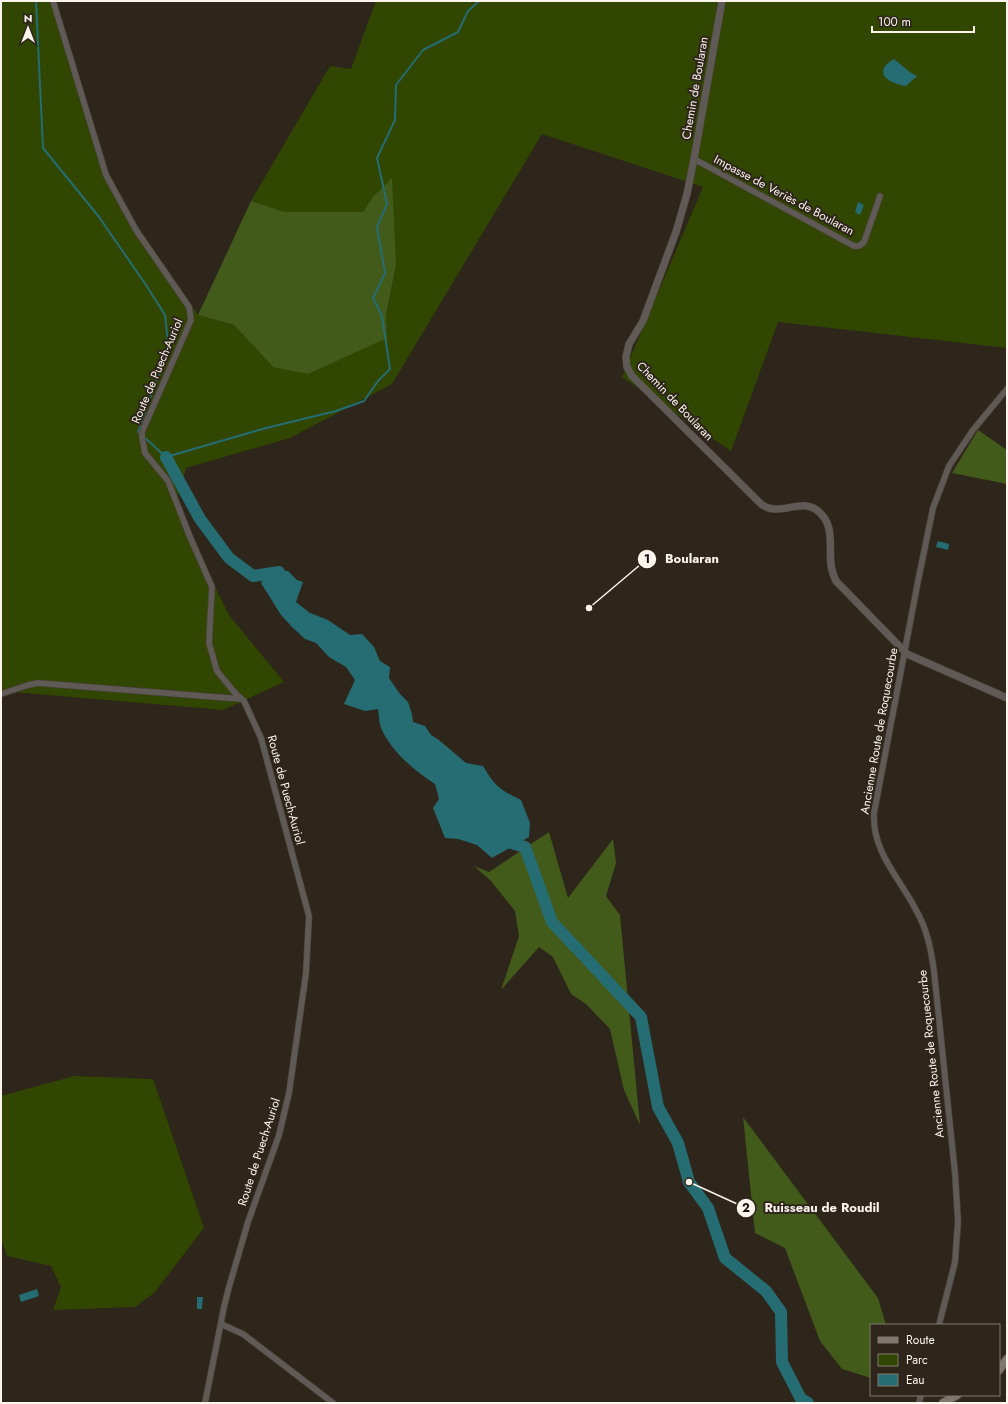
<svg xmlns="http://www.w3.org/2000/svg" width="1008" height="1404" font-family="Jost,sans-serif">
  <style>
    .green { fill: #304601 }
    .forest { fill: #425a1a }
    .water { fill: #256d72 }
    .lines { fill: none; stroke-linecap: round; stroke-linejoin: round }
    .stream { stroke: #256d72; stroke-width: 2 }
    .river { stroke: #256d72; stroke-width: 12 }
    .minor-casing { stroke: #4b4238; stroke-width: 7 }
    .tertiary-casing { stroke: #4b4238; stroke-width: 8 }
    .secondary-casing { stroke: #4b4238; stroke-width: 10 }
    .minor { stroke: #605a56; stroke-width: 5.5 }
    .tertiary { stroke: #605a56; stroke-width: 7 }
    .secondary { stroke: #807771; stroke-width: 8 }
    .labels { text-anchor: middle; stroke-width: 4; stroke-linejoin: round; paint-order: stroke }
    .street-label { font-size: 12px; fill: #faf4ed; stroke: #2e251b }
    .leader { fill: none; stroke: #faf4ed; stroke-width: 1.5 }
    .callout-dot { fill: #faf4ed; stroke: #2e251b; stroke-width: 1.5 }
    .mark-label { font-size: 12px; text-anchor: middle; font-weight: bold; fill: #111 }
    .callout-label { font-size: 13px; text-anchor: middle; font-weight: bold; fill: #faf4ed; stroke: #2e251b; stroke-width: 4; stroke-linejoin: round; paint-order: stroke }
  </style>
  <rect width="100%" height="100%" fill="#2e251b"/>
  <g class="green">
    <path d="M1,1H56L108,175L138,227L198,315L234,325L273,367L387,338L386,315L396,265L372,198L364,212H285L251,201L330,66L351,69L376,1H1007V348L778,322L731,451L622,377L703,187L542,134L392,384L290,438L186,468L175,506L229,615L284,682L223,710L1,691Z"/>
    <path d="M74,1076L153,1079L204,1228L154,1293L135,1307L53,1310L61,1287L51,1266L7,1256L1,1238V1096Z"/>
  </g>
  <g class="forest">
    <path d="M392,178L396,265L386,315L387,338L308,374L273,367L234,325L198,315L251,201L285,212H363L372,198Z"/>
    <path d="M978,430L1007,450V484L952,473Z"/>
    <path d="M549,832L568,898L613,839L616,863L606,896L620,915L640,1125L624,1090L610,1029L586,1004L571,994L553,957L539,947L501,990L519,936L515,911L490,880L474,866L489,872Z"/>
    <path d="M743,1117L878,1298L886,1325H871V1378L842,1369L820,1341L785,1248L755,1233Z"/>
  </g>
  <g class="water">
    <path d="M894,59L911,73L917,76L906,86C899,85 879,80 884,68C885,64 891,61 894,59Z"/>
    <path d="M858,202L864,205L860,215L855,212Z"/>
    <path d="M938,541L949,544L948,550L936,547Z"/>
    <path d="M267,570L288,571L297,580L303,582L296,602L310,613L328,620L350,635L362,634L374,647L380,661L390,667L389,678L400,694L408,702L412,714L413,722L425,726L431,735L439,740L466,763L483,766C495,786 500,790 521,800L530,823L529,837L492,858L477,845L458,839L445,838L433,808L439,799L435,784C415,771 392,752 382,730C379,724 379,716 378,709L365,711L344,704L355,680L346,667L329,657L316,643L305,639L292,627L281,615L261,583Z"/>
    <path d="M37,1289L39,1296L21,1302L19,1295Z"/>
    <path d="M197,1297H203L202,1309H197Z"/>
  </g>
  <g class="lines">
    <g class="stream">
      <path d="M36,1L43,148L99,217L146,285L165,315L169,352L155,384L138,432L141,434"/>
      <path d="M144,437L166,457L266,428L336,411L364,401L378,381L390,369L382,316L373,298L385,273L377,227L387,204L377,158L395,120L396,85L423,50L458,32L468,11L479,1"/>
    </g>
    <g class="river">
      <path d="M166,457L200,519L229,558L253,576L279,572"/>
      <path d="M501,840L525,847L552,922L641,1017L658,1107L678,1143L689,1182L708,1208L725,1258L766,1291L781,1312L782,1362L801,1399L808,1403"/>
    </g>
    <g class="minor-casing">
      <g id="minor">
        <path d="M53,1L106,175L136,230L189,307L191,320L142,432V437L145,453L168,481L190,537L212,587L209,643L217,671L236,694L244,701L261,738L309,916L306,973L289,1093L279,1135L248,1222L229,1287L224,1307L205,1403"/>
        <path d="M694,159L854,246H859L864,242L880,196"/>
        <path d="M1,694L28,685L38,683L241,699"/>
        <path d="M221,1324L243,1334L333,1403"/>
        <path d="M939,1325L955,1262L958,1221L955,1173L934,971C931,949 927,929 916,910C899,877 872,852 874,813L918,581L933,508L949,466L973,430L1007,389"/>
        <path d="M919,1403L921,1395"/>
      </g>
    </g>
    <g class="tertiary-casing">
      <path id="tertiary" d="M722,1L694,159L687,194L676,232L643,321L629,344L626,357L627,367L632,376L761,504C765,507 770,509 775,509C790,510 804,500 818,511C840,529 823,557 836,581L907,654L1007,698"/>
    </g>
    <g class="secondary-casing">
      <g id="secondary">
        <path d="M999,1370L1007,1359"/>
        <path d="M943,1403L957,1395"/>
      </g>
    </g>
    <use href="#minor" class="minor"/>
    <use href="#tertiary" class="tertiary"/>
    <use href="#secondary" class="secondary"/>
  </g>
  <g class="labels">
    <g class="street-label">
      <text transform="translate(695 88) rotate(-80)" y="4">Chemin de Boularan</text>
      <text transform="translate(784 195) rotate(28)" y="4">Impasse de Veriès de Boularan</text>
      <text transform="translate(157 371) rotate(-67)" y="4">Route de Puech-Auriol</text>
      <text transform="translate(675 401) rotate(46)" y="4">Chemin de Boularan</text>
      <text transform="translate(879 731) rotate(-80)" y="4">Ancienne Route de Roquecourbe</text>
      <text transform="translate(286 790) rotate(75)" y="4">Route de Puech-Auriol</text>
      <text transform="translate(931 1054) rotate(-96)" y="4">Ancienne Route de Roquecourbe</text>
      <text transform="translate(259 1152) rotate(-72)" y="4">Route de Puech-Auriol</text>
    </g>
  </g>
  <path class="leader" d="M589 608L647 559M689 1182L746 1208"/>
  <g class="callout-dot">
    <circle cx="589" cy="608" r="4"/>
    <circle cx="689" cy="1182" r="4"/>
    <circle cx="647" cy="559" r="10"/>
    <circle cx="746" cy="1208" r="10"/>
  </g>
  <g class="mark-label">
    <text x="647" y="563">1</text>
    <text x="746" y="1212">2</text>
  </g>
  <g class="callout-label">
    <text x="692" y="563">Boularan</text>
    <text x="822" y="1212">Ruisseau de Roudil</text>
  </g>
  <rect width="1008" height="1404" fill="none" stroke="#faf4ed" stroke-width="4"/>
  <rect x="870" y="1324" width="130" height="72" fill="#2e251b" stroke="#80786f"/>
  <rect x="878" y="1337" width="20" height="6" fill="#807771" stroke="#80786f"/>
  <text x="906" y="1344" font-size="12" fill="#faf4ed">Route</text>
  <rect x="878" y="1354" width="20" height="12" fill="#304601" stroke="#80786f"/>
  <text x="906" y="1364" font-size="12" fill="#faf4ed">Parc</text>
  <rect x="878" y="1374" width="20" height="12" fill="#256d72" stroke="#80786f"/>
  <text x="906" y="1384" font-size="12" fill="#faf4ed">Eau</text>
  <g transform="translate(28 28)" stroke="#2e251b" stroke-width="3" paint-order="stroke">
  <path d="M0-3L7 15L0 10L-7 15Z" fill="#faf4ed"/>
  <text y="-6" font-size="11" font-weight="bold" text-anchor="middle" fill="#faf4ed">N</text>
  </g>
  <path d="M872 26v6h102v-6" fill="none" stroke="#faf4ed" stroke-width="2"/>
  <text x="878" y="26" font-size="12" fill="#faf4ed" stroke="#2e251b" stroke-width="3" paint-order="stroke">100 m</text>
</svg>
